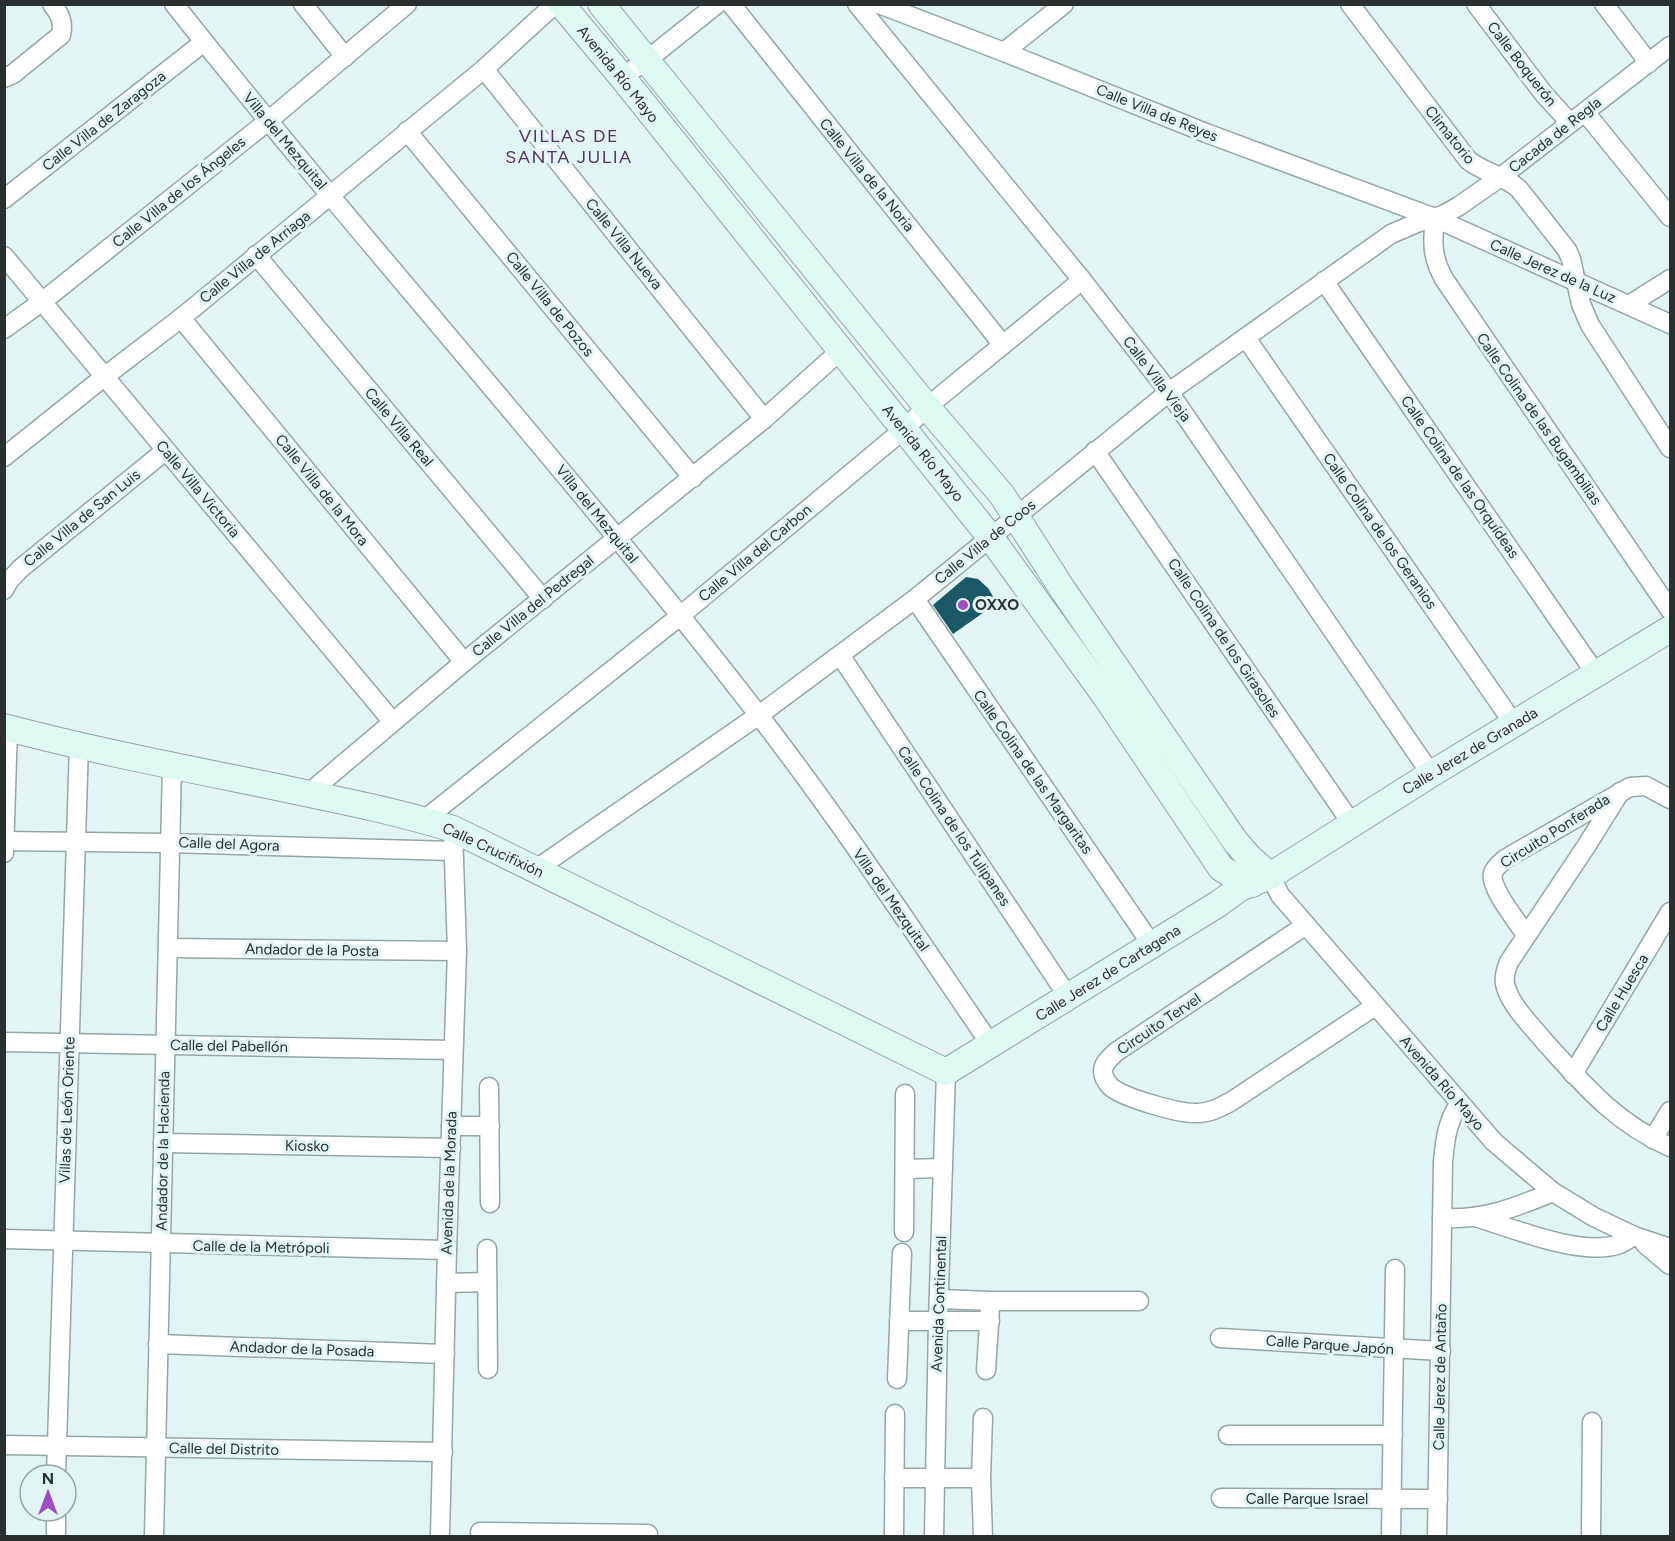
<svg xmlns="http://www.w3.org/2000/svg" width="1675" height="1541" font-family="Figtree,sans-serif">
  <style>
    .building { fill: #1b5969 }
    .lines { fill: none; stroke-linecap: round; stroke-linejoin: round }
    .street-casing { stroke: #95a6a6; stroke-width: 21 }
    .secondary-casing { stroke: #95a6a6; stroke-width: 28 }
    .street { stroke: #fff; stroke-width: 18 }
    .secondary { stroke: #dcfaf1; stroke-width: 26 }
    .poi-dot { fill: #9c4ec0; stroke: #e2f4f4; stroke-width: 2 }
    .labels { text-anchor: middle; stroke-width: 6; stroke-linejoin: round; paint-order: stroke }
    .street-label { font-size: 15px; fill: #2a3030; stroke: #e2f4f4 }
    .poi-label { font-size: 15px; font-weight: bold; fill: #2a3030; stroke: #e2f4f4; text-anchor: start }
    .quarter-label { font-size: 18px; letter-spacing: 1.5px; fill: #563068; stroke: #e2f4f4 }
  </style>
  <rect width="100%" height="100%" fill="#e2f4f4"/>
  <path class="building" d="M966,577L978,579L988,588L997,603L953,634L933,605Z"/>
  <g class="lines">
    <g class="street-casing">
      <g id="street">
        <path d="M174,4C364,244 570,471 757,713C840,820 915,934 991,1045"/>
        <path d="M303,4L345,57"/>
        <path d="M731,4L1003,345"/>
        <path d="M857,4L1082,280L1169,392L1431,774"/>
        <path d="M879,4L1004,52L1206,133L1435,218L1670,324"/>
        <path d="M1350,4L1468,160C1484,173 1504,175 1519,189L1567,250L1571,259L1581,304L1590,325L1670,448"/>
        <path d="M1476,4L1543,93L1570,123"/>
        <path d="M1604,4L1649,63"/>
        <path d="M1004,52L1064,4"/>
        <path d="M484,69L764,419"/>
        <path d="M622,77L647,60L717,4"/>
        <path d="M4,78L13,74L61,35C64,21 60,15 52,4"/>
        <path d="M1585,112L1670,217"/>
        <path d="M407,131L693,478"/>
        <path d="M4,199L204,42"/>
        <path d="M1435,218C1432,243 1432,257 1444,279L1670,610"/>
        <path d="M256,255L543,599"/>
        <path d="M4,256L392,721"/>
        <path d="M1324,281L1596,674"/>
        <path d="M1629,305L1670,279"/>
        <path d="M181,318L464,662"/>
        <path d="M4,329L43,301L268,121L407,4"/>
        <path d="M1246,338L1514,724"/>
        <path d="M1095,451L1352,824"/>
        <path d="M4,457L104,377L181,318L484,69L555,4"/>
        <path d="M4,590L9,581L20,569L165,451"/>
        <path d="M915,599L1152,945"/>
        <path d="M840,655L1069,998"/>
        <path d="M1620,792L1587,845L1509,962C1505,971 1503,979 1506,988C1513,1008 1531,1025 1544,1041C1584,1085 1614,1122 1670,1147"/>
        <path d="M309,793L464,662L764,419L840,351"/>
        <path d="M424,820L680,616L903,430L927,407L1082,280"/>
        <path d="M4,841L169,843L453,851"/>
        <path d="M4,853L8,728"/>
        <path d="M535,870L759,715L915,599L1169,392L1391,234L1419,222L1443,215L1459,206L1502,176L1670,46"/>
        <path d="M1270,876L1280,895L1494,1142L1553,1192L1594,1217L1634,1236L1670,1248"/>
        <path d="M1306,925L1116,1052C1111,1057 1103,1063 1103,1071C1103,1077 1107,1083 1111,1087C1124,1098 1180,1114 1197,1113C1210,1113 1221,1107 1232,1101L1375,1006"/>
        <path d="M1526,935C1518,922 1489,888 1493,873C1495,867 1501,863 1505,859L1630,787L1646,786L1670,799"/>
        <path d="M168,948L457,951"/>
        <path d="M4,1042L453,1050"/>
        <path d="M1573,1074L1670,912"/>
        <path d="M489,1087L490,1203"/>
        <path d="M451,1126H490"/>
        <path d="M1653,1139L1670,1111"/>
        <path d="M163,1143L451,1148"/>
        <path d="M906,1169L943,1168"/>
        <path d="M1475,1217C1513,1228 1578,1256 1617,1245C1623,1243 1628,1239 1634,1236"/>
        <path d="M1442,1218C1485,1220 1514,1208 1553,1192"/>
        <path d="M904,1232L905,1094"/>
        <path d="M4,1239L447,1250"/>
        <path d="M1645,1244L1670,1265"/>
        <path d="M487,1249L488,1369"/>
        <path d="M446,1283L487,1282"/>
        <path d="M940,1299L991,1301H1139"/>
        <path d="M899,1321H990"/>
        <path d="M1220,1338L1441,1351"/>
        <path d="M158,1344L445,1354"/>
        <path d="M986,1370L990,1309"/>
        <path d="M897,1379L902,1253"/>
        <path d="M983,1418L981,1478L983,1536"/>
        <path d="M1228,1435H1393"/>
        <path d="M4,1445L443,1452"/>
        <path d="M56,1475L79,744"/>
        <path d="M894,1478H981"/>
        <path d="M1221,1498L1438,1499"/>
        <path d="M480,1532L648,1534"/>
        <path d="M56,1536V1511"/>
        <path d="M154,1536L172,766"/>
        <path d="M440,1536L447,1250L457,951L453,829"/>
        <path d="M894,1536L895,1414"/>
        <path d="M934,1536L938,1321L946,1072"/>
        <path d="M1391,1536L1395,1269"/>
        <path d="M1437,1536L1443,1162C1445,1140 1447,1121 1460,1103"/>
        <path d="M1591,1536L1592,1422"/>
      </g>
    </g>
    <g class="secondary-casing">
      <g id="secondary">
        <path d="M561,4L622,77L991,538L1106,697L1221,868L1234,876L1252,884"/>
        <path d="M601,4L927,407L1002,495L1063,590L1235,841L1248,856L1270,876"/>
        <path d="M4,727C91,750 179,767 267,785C329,798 392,810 453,829L946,1072L1218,904L1240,888L1270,876L1431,774L1670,629"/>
      </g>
    </g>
    <use href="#street" class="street"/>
    <use href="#secondary" class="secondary"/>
  </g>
  <circle class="poi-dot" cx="963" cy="605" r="6"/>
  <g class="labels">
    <g class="street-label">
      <text transform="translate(1522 64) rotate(52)" y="5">Calle Boquerón</text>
      <text transform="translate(618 74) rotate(51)" y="5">Avenida Río Mayo</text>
      <text transform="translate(1157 113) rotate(22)" y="5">Calle Villa de Reyes</text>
      <text transform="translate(104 121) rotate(-38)" y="5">Calle Villa de Zaragoza</text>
      <text transform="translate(1450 135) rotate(51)" y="5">Climatorio</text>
      <text transform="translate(1555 135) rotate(-38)" y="5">Cacada de Regla</text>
      <text transform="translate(285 141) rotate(50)" y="5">Villa del Mezquital</text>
      <text transform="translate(867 175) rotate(51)" y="5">Calle Villa de la Noria</text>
      <text transform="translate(179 192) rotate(-39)" y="5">Calle Villa de los Ángeles</text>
      <text transform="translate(624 244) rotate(51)" y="5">Calle Villa Nueva</text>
      <text transform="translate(255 257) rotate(-39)" y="5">Calle Villa de Arriaga</text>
      <text transform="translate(1553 271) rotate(24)" y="5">Calle Jerez de la Luz</text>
      <text transform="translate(550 304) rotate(51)" y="5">Calle Villa de Pozos</text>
      <text transform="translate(1157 379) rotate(53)" y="5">Calle Villa Vieja</text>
      <text transform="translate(1539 419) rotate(55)" y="5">Calle Colina de las Bugambilias</text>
      <text transform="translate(399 427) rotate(50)" y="5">Calle Villa Real</text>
      <text transform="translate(923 453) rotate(51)" y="5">Avenida Río Mayo</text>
      <text transform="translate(1460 477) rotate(55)" y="5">Calle Colina de las Orquídeas</text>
      <text transform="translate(198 489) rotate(50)" y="5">Calle Villa Victoria</text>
      <text transform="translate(322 490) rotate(51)" y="5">Calle Villa de la Mora</text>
      <text transform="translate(597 514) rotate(51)" y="5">Villa del Mezquital</text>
      <text transform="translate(82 518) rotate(-39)" y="5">Calle Villa de San Luis</text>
      <text transform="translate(1380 531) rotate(55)" y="5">Calle Colina de los Geranios</text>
      <text transform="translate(985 542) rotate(-39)" y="5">Calle Villa de Coos</text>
      <text transform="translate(755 553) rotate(-40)" y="5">Calle Villa del Carbon</text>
      <text transform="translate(533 606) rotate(-39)" y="5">Calle Villa del Pedregal</text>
      <text transform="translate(1224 638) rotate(56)" y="5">Calle Colina de los Girasoles</text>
      <text transform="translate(1470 751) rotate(-31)" y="5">Calle Jerez de Granada</text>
      <text transform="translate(1033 772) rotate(55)" y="5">Calle Colina de las Margaritas</text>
      <text transform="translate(954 826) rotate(56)" y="5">Calle Colina de los Tulipanes</text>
      <text transform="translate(1555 831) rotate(-32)" y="5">Circuito Ponferada</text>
      <text transform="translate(229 844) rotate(2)" y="5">Calle del Agora</text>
      <text transform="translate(493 850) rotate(25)" y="5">Calle Crucifixión</text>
      <text transform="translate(891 900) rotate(55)" y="5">Villa del Mezquital</text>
      <text transform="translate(312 950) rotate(1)" y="5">Andador de la Posta</text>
      <text transform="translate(1108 973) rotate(-32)" y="5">Calle Jerez de Cartagena</text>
      <text transform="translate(1622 993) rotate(-59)" y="5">Calle Huesca</text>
      <text transform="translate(1159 1024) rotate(-34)" y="5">Circuito Tervel</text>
      <text transform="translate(229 1046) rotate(1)" y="5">Calle del Pabellón</text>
      <text transform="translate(1442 1083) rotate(49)" y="5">Avenida Río Mayo</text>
      <text transform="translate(67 1110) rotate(-88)" y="5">Villas de León Oriente</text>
      <text transform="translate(307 1146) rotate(1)" y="5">Kiosko</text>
      <text transform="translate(163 1151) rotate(-89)" y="5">Andador de la Hacienda</text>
      <text transform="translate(449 1183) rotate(-88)" y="5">Avenida de la Morada</text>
      <text transform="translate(261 1247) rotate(1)" y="5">Calle de la Metrópoli</text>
      <text transform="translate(939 1304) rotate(-88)" y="5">Avenida Continental</text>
      <text transform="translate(1330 1345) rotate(4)" y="5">Calle Parque Japón</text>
      <text transform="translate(302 1349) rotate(2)" y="5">Andador de la Posada</text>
      <text transform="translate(1440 1377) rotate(-89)" y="5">Calle Jerez de Antaño</text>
      <text transform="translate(224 1449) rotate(1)" y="5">Calle del Distrito</text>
      <text x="1307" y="1504">Calle Parque Israel</text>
    </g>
    <g class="poi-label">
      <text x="975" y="610">OXXO</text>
    </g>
    <g class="quarter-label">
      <text x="569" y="142">VILLAS DE<tspan x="569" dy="21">SANTA JULIA</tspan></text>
    </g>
  </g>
  <rect width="1675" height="1541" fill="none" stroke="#2a3030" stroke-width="12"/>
  <g transform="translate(48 1493)"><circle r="28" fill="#e2f4f4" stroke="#98a6a6" stroke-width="1.5"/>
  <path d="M0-4.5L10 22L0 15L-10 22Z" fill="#9c4ec0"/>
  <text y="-9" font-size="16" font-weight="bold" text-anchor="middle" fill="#2a3030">N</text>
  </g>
</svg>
